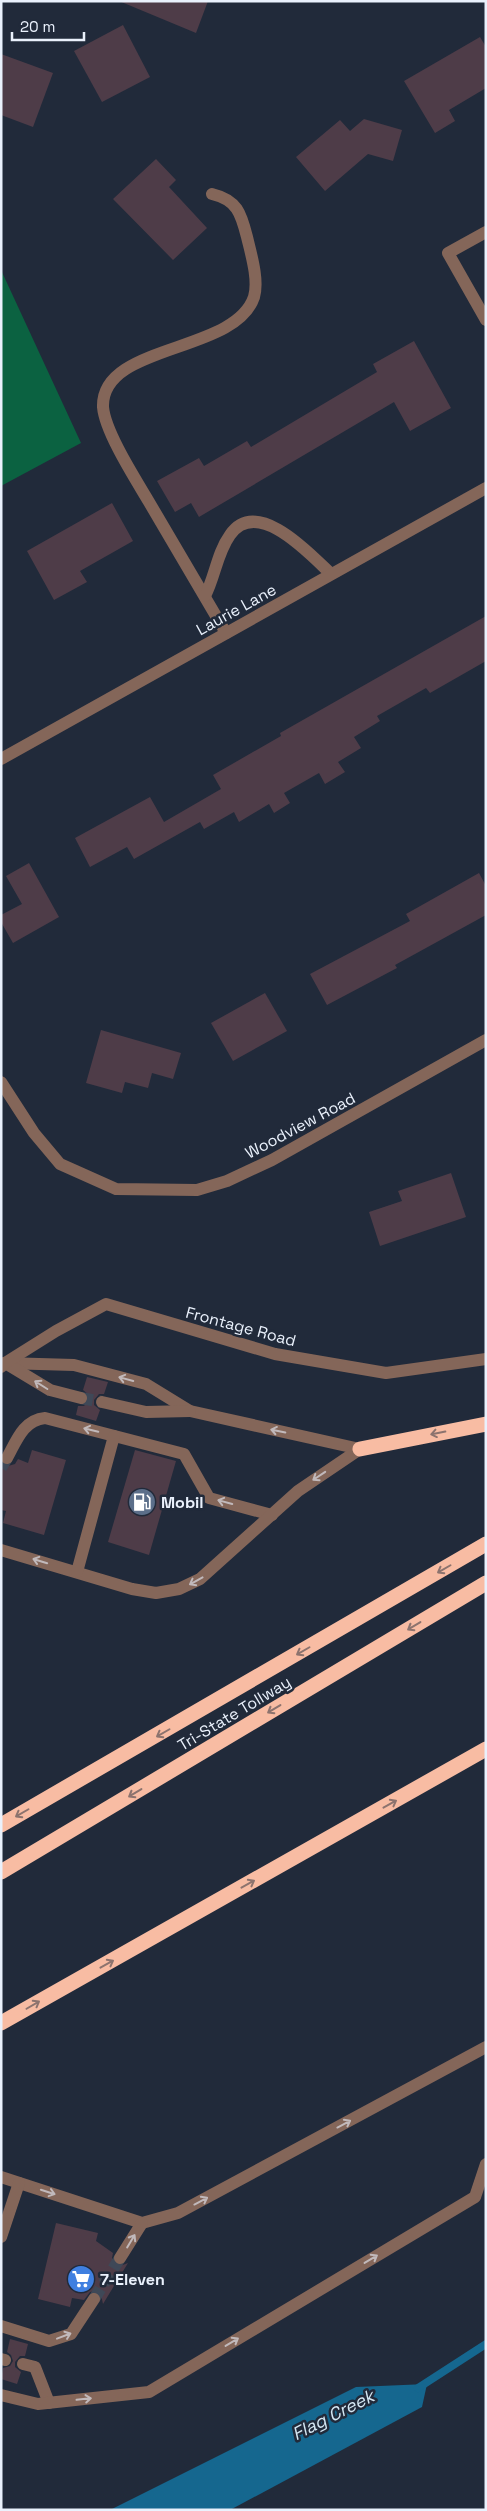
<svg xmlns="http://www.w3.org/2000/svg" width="487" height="2511" font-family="'Space Grotesk',sans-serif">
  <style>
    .green { fill: #0b6241 }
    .water { fill: #15678f }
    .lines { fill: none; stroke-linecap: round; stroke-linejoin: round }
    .stream { stroke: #15678f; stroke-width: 8 }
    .building { fill: #4e3c48 }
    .minor-tunnel { stroke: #3f4857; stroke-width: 12; stroke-dasharray: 12 6; stroke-linecap: butt }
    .minor { stroke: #846659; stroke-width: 12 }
    .highway { stroke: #f8bca3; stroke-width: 15 }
    .oneway { stroke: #c1b9bb }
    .oneway2 { stroke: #8c736e }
    .labels { text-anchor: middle; stroke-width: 5; stroke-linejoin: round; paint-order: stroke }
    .street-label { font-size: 16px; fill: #eaf1fc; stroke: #212a3a }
    .poi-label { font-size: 16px; font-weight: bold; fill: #eaf1fc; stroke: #212a3a; text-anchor: start }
    .water-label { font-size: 18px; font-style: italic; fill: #d5e8f4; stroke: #212a3a }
  </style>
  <rect width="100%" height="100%" fill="#212a3a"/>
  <path class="green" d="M1,270L81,443L1,486Z"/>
  <path class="water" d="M427,2384L422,2407L230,2510H110L356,2387Z"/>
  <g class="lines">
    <path class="stream" d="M418,2388L486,2344"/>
  </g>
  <g class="building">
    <path d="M119,1H208L196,33Z"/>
    <path d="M123,25L150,77L102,102L74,51Z"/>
    <path d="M480,37L486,47V88L449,110L455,121L435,133L404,81Z"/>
    <path d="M1,54L53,73L33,127L1,115Z"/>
    <path d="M364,119L402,130L393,161L368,154L325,191L296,157L340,120L350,131Z"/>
    <path d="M156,159L176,180L169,187L207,228L173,260L113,199Z"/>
    <path d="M414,341L451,408L410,431L394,402L199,517L191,503L175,512L157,481L199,458L204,466L247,441L251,447L377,372L373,364Z"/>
    <path d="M112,503L133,541L80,571L87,582L54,600L27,551Z"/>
    <path d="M486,616V661L430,693L426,688L377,716L380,721L354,737L361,748L338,762L345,772L325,784L319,773L284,793L290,803L274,813L269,804L239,822L234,812L204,829L200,822L134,859L127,847L90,867L75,838L150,797L164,822L221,789L213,775L281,736L280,733Z"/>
    <path d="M29,863L59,917L13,943L1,922V915L22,904L6,876Z"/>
    <path d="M479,873L486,886V915L395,965L397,968L327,1005L310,974L410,921L406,914Z"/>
    <path d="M265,993L287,1031L233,1061L211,1023Z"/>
    <path d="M101,1030L181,1053L173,1079L152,1073L148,1088L125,1082L122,1093L86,1083Z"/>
    <path d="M451,1173L466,1217L380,1246L369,1212L402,1201L398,1191Z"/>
    <path d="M87,1377L108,1382L104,1394H99L94,1400V1405L100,1410L96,1421L76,1415L78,1406H84L89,1400V1395L83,1390Z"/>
    <path d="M32,1450L66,1460L44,1535L3,1523L6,1511L1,1510V1463L8,1466L15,1464L18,1459L28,1463Z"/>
    <path d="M135,1450L176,1461L149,1555L108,1542Z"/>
    <path d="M56,2223L98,2233L96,2241L113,2253L112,2258L115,2265L120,2266L128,2263L103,2304L101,2295L95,2291L90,2292L84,2300L72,2298L70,2307L38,2299Z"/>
    <path d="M10,2339L28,2344L25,2356H20L15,2362V2367L21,2372L17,2384L1,2379L3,2368L10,2366L13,2361L11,2355L7,2352Z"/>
  </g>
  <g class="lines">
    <g class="minor-tunnel">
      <path d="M81,1398L102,1402"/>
      <path d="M1,1468L7,1458"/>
      <path d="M94,2299L120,2258"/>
    </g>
    <g class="minor">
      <path d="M212,194C237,200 241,213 247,237C251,254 259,280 254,297C235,354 101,343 103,407C105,432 136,480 149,502C175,546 201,590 226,633"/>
      <path d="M486,232L448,253L486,320"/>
      <path d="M205,596C215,577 217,553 230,535C257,496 310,554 331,574"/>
      <path d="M1,759L486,488"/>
      <path d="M1,1082L34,1133L60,1164L116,1189L197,1190L227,1181L272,1160L486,1040"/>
      <path d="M4,1363L74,1365L146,1384L190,1411L360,1449"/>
      <path d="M7,1364L50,1390L81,1398"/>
      <path d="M1,1367L5,1363L56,1331L106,1304L275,1354L386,1373L486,1359"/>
      <path d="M102,1402L146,1412L190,1411"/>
      <path d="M7,1458C16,1442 23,1420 45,1418L184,1454L209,1498L272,1515"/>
      <path d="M1,1550L132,1589L156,1593L179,1589L200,1579L298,1491L360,1449"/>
      <path d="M77,1572L114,1436"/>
      <path d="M1,2177L142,2223L178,2213L486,2047"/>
      <path d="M1,2237L19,2183"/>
      <path d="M120,2258L142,2223"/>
      <path d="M1,2326L49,2341L71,2334L94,2299"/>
      <path d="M1,2359L5,2360"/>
      <path d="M23,2364L35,2367L49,2403"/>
      <path d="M1,2395L38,2404L149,2392L475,2197L486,2164"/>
    </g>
    <g class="highway">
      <path d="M360,1449L486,1424"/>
      <path d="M1,1825L486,1544"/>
      <path d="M1,1872L486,1583"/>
      <path d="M1,2023L486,1749"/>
    </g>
  </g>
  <defs><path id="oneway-shaft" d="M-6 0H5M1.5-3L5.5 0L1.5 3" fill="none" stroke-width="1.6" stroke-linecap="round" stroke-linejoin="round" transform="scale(1.25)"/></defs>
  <g class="oneway">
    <use href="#oneway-shaft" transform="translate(126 1379) rotate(-165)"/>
    <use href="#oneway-shaft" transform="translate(41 1385) rotate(-148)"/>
    <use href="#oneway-shaft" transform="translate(91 1430) rotate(-166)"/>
    <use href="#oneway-shaft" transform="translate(278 1431) rotate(-168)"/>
    <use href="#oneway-shaft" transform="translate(319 1476) rotate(146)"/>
    <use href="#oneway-shaft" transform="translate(225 1502) rotate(-165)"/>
    <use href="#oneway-shaft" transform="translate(40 1561) rotate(-163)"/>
    <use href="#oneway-shaft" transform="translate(196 1581) rotate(151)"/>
    <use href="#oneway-shaft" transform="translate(344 2124) rotate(-28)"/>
    <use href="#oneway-shaft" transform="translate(48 2192) rotate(18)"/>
    <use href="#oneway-shaft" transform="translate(201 2201) rotate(-28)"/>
    <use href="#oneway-shaft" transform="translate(131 2241) rotate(-59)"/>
    <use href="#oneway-shaft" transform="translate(371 2259) rotate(-31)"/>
    <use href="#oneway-shaft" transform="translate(64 2336) rotate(-21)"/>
    <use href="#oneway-shaft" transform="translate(232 2342) rotate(-31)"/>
    <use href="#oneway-shaft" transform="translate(84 2399) rotate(-6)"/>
  </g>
  <g class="oneway2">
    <use href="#oneway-shaft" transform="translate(438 1433) rotate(169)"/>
    <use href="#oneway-shaft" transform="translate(444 1569) rotate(150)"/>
    <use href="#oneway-shaft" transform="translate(414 1626) rotate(149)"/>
    <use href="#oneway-shaft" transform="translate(303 1651) rotate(150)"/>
    <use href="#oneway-shaft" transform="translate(274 1709) rotate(149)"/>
    <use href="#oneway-shaft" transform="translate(163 1733) rotate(150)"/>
    <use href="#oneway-shaft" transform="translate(135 1793) rotate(149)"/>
    <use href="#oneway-shaft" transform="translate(390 1804) rotate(-29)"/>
    <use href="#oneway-shaft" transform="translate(22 1813) rotate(150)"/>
    <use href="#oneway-shaft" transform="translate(248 1884) rotate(-29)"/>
    <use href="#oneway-shaft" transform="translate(107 1964) rotate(-29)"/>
    <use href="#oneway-shaft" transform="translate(33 2005) rotate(-30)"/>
  </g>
  <defs>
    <g id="fuel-disc" transform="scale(1.4375)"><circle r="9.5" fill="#5c6f8a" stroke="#212a3a"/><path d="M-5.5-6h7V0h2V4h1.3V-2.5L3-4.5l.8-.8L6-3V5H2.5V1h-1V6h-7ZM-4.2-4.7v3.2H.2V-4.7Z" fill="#fff"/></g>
    <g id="supermarket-disc" transform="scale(1.4375)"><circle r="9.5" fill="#3f7fe0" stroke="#212a3a"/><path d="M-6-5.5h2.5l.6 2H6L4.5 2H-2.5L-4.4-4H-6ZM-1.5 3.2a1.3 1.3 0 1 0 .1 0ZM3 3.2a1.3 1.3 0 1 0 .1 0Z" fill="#fff"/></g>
  </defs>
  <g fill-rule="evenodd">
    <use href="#fuel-disc" x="142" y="1502"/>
    <use href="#supermarket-disc" x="81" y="2279"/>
  </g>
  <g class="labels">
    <g class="street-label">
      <text transform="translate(236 609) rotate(-29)" y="6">Laurie Lane</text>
      <text transform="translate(300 1125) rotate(-28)" y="6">Woodview Road</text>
      <text transform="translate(241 1326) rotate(15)" y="6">Frontage Road</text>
      <text transform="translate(234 1713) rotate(-31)" y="6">Tri-State Tollway</text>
    </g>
    <g class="poi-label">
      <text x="161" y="1508">Mobil</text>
      <text x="100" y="2285">7-Eleven</text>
    </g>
    <g class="water-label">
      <text transform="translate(333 2415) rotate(-27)" y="6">Flag Creek</text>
    </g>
  </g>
  <rect width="487" height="2511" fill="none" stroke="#eaf1fc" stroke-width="5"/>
  <path d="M12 32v8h72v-8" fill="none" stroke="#eaf1fc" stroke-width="2.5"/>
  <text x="20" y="32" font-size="15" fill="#eaf1fc" stroke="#212a3a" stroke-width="4" paint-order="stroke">20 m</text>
</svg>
